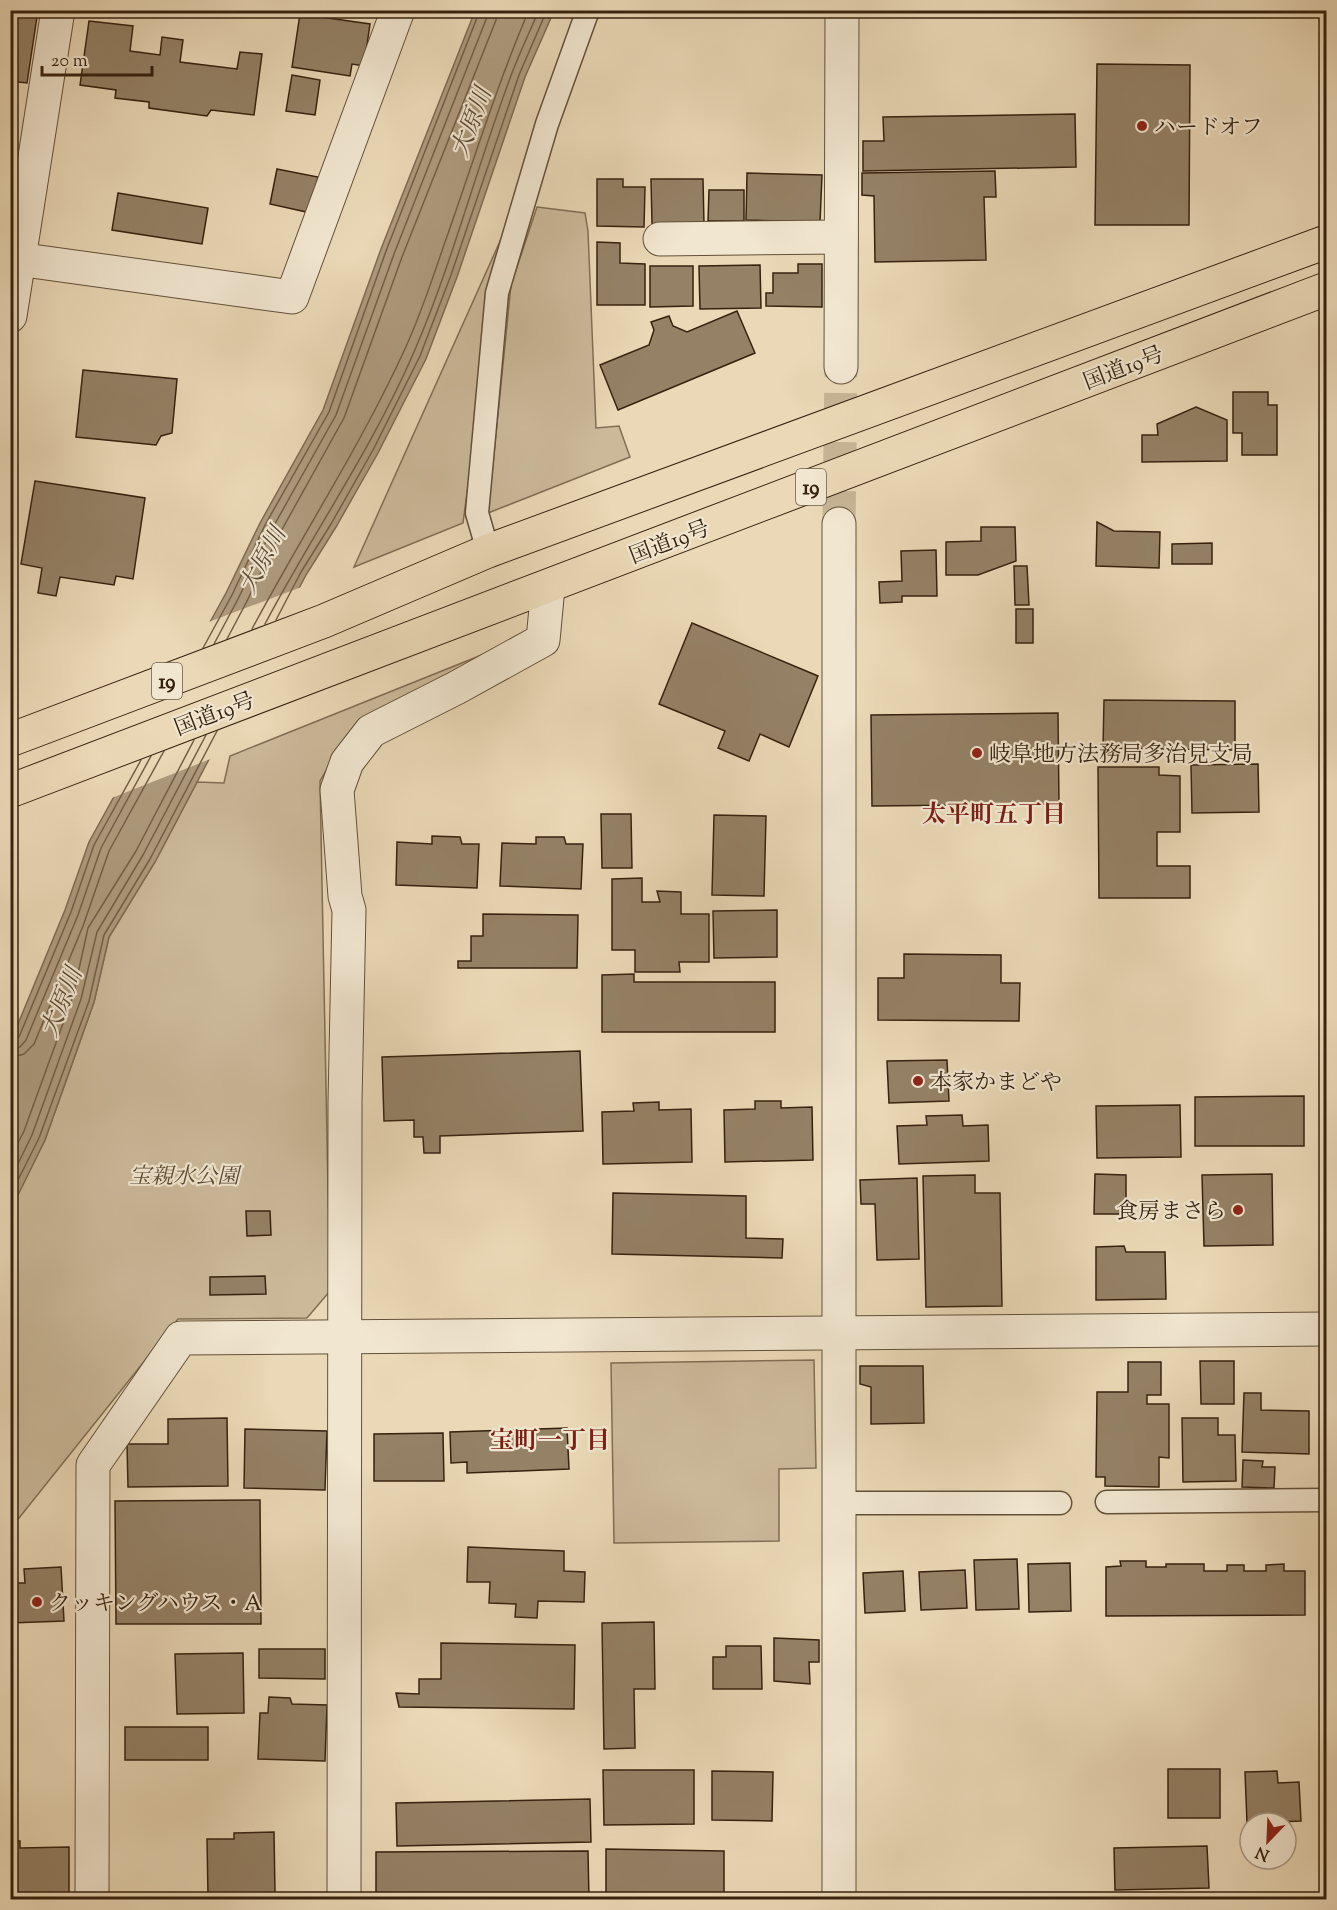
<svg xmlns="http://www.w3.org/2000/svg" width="1337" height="1910" font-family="'Sorts Mill Goudy','Noto Serif JP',serif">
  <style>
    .green { fill: #cbb99a; stroke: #806e54; stroke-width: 1.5 }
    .water { fill: #ad9a7d; stroke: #7d6a51; stroke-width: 1.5 }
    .pier { fill: #ead8b6 }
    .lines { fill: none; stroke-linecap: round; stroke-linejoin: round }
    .shore { stroke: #725e46; stroke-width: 1.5 }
    .building { fill: #948166; stroke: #36220f; stroke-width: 1.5 }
    .minor-tunnel { stroke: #c6b495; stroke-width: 33; stroke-dasharray: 33 16; stroke-linecap: butt }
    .service-casing { stroke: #635039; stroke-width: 25 }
    .minor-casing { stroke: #635039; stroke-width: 35 }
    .trunk-casing { stroke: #36220f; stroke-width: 35 }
    .service { stroke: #f1e6d0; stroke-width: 22 }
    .minor { stroke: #f1e6d0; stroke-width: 33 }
    .trunk { stroke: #ead8b6; stroke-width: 33 }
    .poi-dot { fill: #8f2418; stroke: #f1e6d0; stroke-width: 2 }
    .labels { text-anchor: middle; stroke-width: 4.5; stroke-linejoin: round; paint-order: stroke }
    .shield { fill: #f1e6d0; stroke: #6e5d49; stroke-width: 1.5 }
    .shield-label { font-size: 21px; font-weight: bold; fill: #36220f }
    .poi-label { font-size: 22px; fill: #36220f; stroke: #f1e6d0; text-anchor: start }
    .street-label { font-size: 22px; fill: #36220f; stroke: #f1e6d0 }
    .park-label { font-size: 22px; font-style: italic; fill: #5b4832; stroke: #f1e6d0 }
    .water-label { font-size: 24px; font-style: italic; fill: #604c36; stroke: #f1e6d0 }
    .neighbourhood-label { font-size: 24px; font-weight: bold; fill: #7a1f14; stroke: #f1e6d0 }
  </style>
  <rect width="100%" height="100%" fill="#ead8b6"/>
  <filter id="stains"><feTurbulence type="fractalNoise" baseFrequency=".00333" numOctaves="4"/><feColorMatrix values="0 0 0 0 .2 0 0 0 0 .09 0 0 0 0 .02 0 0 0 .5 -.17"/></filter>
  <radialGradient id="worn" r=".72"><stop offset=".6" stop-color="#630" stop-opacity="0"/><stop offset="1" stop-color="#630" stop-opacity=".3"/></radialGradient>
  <g class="green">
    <path d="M537,207L585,213L588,231L596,428L619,426L630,457L488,513L511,285Z"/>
    <path d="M501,239L463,523L354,567Z"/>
    <path d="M514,642L345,738L320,781L330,1291L307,1318L178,1319L11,1528V1207L45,1140L94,1002L109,937L155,862L197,782L224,783L230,756Z"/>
    <path d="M814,1360L816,1468L779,1469V1541L614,1543L611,1363Z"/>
  </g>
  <path class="water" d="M475,11H554L525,77L457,277L426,359L378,453L336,527L306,575L155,862L109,937L94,1002L45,1140L19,1193L11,1207V1041L65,910L89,842L226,593L260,523L323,410L381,249Z"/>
  <path class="pier" d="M304,586L213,758L109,799L206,623Z"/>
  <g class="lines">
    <g class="shore">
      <path d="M276,620L301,572L331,524L373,450L420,356L451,275L519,75L547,10"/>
      <path d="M265,624C313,533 373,447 414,352C453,262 477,165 512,73C520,52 530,31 539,10"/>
      <path d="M252,629C302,535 360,447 404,351C420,317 432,280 444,245C472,166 496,87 529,10"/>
      <path d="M227,639L246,603L280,533L344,418L402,257L496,20L497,10"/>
      <path d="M214,644L238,599L272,529L336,415L394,254L487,17L488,10"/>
      <path d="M203,648L232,595L265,525L329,412L386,251L480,10"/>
      <path d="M10,1041L15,1040L19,1037L71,912L94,845L141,760"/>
      <path d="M10,1049L20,1047L26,1040L78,915L101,848L151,756"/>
      <path d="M10,1058L24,1054L34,1044L83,926L109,851L164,751"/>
      <path d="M10,1159L24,1131L73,996L88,928L136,851L194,740"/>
      <path d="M10,1180L32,1135L81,999L97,932L143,855L206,735"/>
      <path d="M10,1196L39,1138L89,1001L104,935L150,859L217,731"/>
    </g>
  </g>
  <g class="building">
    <path d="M10,10H38L27,83L10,81Z"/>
    <path d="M300,14L370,24L364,66L352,64L350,76L292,67Z"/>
    <path d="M89,21L133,26L130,51L160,55L162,37L183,40L180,62L237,69L240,52L262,54L254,115L211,110L207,116L149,108V102L115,98L116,90L80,85Z"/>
    <path d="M1097,64L1190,65L1189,225H1095Z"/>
    <path d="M292,75L320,80L315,115L286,111Z"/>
    <path d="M1075,114L1076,167L863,171V141H884L883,117Z"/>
    <path d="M277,169L318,177L311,213L270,204Z"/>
    <path d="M995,171L996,197H984L986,260L875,262L874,196L862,195V173Z"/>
    <path d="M747,173L822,175L820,222L746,220Z"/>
    <path d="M597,179H623V187H645L644,227L597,226Z"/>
    <path d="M651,179H703L704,224H652Z"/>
    <path d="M709,190H744V221H708Z"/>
    <path d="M118,193L208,208L202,244L112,230Z"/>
    <path d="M597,242L620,243V263L645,264V305H597Z"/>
    <path d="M798,264H822V307L766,306V293H773V273H798Z"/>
    <path d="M760,265L761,308L700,309L699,266Z"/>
    <path d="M650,266H693V306L650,307Z"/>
    <path d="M737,311L755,353L618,410L600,365L649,345L654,330L651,322L669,316L673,326L687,332Z"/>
    <path d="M83,370L177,379L172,433L161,436L156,445L76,437Z"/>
    <path d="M1233,392H1268V405H1277V455H1242V433H1233Z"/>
    <path d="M1196,407L1227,420V461L1142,462V435H1158L1157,424Z"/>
    <path d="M35,481L145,498L133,579L116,576L114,585L60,577L56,596L38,593L42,568L21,564Z"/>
    <path d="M1097,522L1114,531L1160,532L1159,568L1096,566Z"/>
    <path d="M981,527H1015L1016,561L978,575H946V542L981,541Z"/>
    <path d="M1212,543V564H1172V544Z"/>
    <path d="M936,550L937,596H902V602L880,603L879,582L902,581L901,551Z"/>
    <path d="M1014,566H1027L1029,605H1015Z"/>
    <rect x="1016" y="609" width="17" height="34"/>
    <path d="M692,623L818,676L789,747L760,734L749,761L718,748L725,731L659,704Z"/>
    <path d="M1104,700L1235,701V750L1103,748Z"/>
    <path d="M1058,713L1059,804L872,806L871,715Z"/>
    <path d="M1258,764L1259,812L1192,813L1191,765Z"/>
    <path d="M1098,767H1159V775L1180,776V832H1157V866H1190V898H1099Z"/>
    <path d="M601,814H631L632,868H602Z"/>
    <path d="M714,815L766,816L764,896L712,895Z"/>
    <path d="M432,836L460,837L462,844H479L477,888L396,885L397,842L432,844Z"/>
    <path d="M536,837H564L566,844H583L581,889L500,886L502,843L536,844Z"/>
    <path d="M642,878V902H660L657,891L681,892V914H709V962H679L680,972H635V950H612V879Z"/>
    <path d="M777,910V957L714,958L713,911Z"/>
    <path d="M483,914L578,915L577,968H458V961H471V936H483Z"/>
    <path d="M904,954L1001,955V983H1020L1019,1021L878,1020V978H904Z"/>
    <path d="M634,974V982H775V1032H602V975Z"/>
    <path d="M580,1051L583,1131L440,1136V1153H424L423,1137H414V1120L384,1121L382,1057Z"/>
    <path d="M947,1060L949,1101L889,1103L887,1061Z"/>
    <path d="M1304,1096V1146H1195V1097Z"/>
    <path d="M755,1101H781V1108L812,1107L813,1160L725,1162L724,1110L755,1109Z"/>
    <path d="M659,1102V1110L691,1109L692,1162L603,1164L602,1112L634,1111L633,1103Z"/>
    <path d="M1180,1105L1181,1157L1097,1158L1096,1106Z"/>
    <path d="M962,1115L963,1126L988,1125L989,1161L899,1164L897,1126L927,1125L926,1116Z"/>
    <path d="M1095,1174L1126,1175V1214H1094Z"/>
    <path d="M1272,1174L1273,1245L1204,1246L1202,1175Z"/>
    <path d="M975,1175V1193H1000L1002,1306L926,1307L923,1176Z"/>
    <path d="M917,1178L919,1259L877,1260L875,1204H861L860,1180Z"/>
    <path d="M613,1193L746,1196V1238L783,1239L782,1258L612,1254Z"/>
    <path d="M246,1211H270L271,1235L247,1236Z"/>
    <path d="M1124,1246L1126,1252H1165L1166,1299L1096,1300V1247Z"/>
    <path d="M265,1276L266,1294L210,1295V1277Z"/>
    <path d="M1200,1361H1234V1404H1201Z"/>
    <path d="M1128,1362H1161V1395H1147V1404H1169V1458L1159,1457V1487L1105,1486V1477H1096L1097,1392H1128Z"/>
    <path d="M860,1366H923L924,1423L871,1424V1387L860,1384Z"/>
    <path d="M1244,1393H1261V1410L1309,1411V1454L1242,1452Z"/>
    <path d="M227,1418L228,1486L128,1487L127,1444H168V1419Z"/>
    <path d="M1182,1418H1218V1435H1235L1236,1481L1183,1482Z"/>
    <path d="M567,1428L569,1469L467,1473V1462L451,1463L450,1432Z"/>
    <path d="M245,1429L327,1431L325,1490L244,1488Z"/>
    <path d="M443,1433L444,1481H374V1434Z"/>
    <path d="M1243,1460L1263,1461L1262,1467H1275L1274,1488L1242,1487Z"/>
    <path d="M260,1500L261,1624H116L115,1501Z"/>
    <path d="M468,1547L564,1551V1571L585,1572L584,1602L538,1601L537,1618L515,1617L516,1604L489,1603L490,1582H467Z"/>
    <path d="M1017,1559L1019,1609L976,1610L974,1560Z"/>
    <path d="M1120,1561H1146V1567H1166V1564H1204V1571H1227V1565H1244V1571H1266V1565L1284,1564V1571H1305V1615L1106,1616V1567L1121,1566Z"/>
    <path d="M1070,1563L1071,1611L1029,1612L1028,1564Z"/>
    <path d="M61,1567L64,1621L10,1623V1583H25L24,1569Z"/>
    <path d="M965,1570L967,1608L921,1610L919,1572Z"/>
    <path d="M903,1571L905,1611L865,1613L863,1573Z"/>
    <path d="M654,1622L655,1689H634L635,1748L604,1749L602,1623Z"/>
    <path d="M774,1638L819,1640V1662H809L810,1684L774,1681Z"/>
    <path d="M441,1643L575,1645L574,1709L399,1707L396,1693L419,1694V1679H441Z"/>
    <path d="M726,1646H761L762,1689H713V1657H726Z"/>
    <path d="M259,1649H325V1679L259,1678Z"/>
    <path d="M243,1653L244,1713L177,1714L175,1654Z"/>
    <path d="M269,1697L290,1698L292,1704L327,1705L325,1761L258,1759L260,1713H268Z"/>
    <rect x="125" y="1727" width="83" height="33"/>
    <rect x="1168" y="1769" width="52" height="49"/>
    <path d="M603,1770H694V1824L604,1825Z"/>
    <path d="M712,1771L773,1772L772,1821L712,1820Z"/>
    <path d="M1277,1771L1278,1783L1299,1782L1301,1821L1247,1823L1245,1772Z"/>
    <path d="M590,1799L591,1842L397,1846L396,1803Z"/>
    <path d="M274,1832L275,1894L208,1895L207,1839H234V1833Z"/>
    <path d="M10,1841H20V1848L69,1847V1899H10Z"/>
    <path d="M1207,1846L1209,1888L1115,1890L1114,1848Z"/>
    <path d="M606,1849L724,1851V1897L606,1896Z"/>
    <path d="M588,1851L589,1900H376V1852Z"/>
  </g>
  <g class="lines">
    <path class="minor-tunnel" d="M839,524L841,367"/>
    <g class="service-casing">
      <g id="service">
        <path d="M488,551L477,513L497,293L547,124L588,10"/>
        <path d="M1107,1502L1326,1500"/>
        <path d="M838,1503H1060"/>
      </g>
    </g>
    <g class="minor-casing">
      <g id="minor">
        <path d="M660,239L841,237"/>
        <path d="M10,258L292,297L398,10"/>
        <path d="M10,316L58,10"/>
        <path d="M841,367L842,10"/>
        <path d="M92,1900L93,1465L181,1338L1326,1329"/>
        <path d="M344,1900L345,1102L349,910L345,896L337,790L347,762L371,731L456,688L543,640L548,587"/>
        <path d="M839,1900V524"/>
      </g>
    </g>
    <g class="trunk-casing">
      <g id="trunk">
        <path d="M10,740L324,621L488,551L1326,242"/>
        <path d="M10,791L1326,289"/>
      </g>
    </g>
    <use href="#service" class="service"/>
    <use href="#minor" class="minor"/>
    <use href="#trunk" class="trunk"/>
  </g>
  <g class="poi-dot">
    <circle cx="1142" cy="126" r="6"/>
    <circle cx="977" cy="753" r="6"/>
    <circle cx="918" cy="1081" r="6"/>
    <circle cx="1238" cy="1210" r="6"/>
    <circle cx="37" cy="1602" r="6"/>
  </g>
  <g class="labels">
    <g class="shield">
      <rect x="796" y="469" width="30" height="36" rx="4.5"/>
      <rect x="152" y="663" width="30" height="36" rx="4.5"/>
    </g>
    <g class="shield-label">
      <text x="811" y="494">19</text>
      <text x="167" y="688">19</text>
    </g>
    <g class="poi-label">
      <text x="1154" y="134">ハードオフ</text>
      <text x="989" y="761">岐阜地方法務局多治見支局</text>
      <text x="930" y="1089">本家かまどや</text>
      <text x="1226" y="1218" text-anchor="end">食房まさら</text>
      <text x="49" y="1610">クッキングハウス・A</text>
    </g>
    <g class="street-label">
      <text transform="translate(1123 367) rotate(-21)" y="8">国道19号</text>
      <text transform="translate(669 541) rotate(-21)" y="8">国道19号</text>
      <text transform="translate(214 713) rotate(-21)" y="8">国道19号</text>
    </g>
    <g class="park-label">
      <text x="184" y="1183">宝親水公園</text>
    </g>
    <g class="water-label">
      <text transform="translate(471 122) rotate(-69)" y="8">大原川</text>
      <text transform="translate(262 560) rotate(-62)" y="8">大原川</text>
      <text transform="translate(61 1002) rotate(-68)" y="8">大原川</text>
    </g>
    <g class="neighbourhood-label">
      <text x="994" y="822">太平町五丁目</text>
      <text x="550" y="1448">宝町一丁目</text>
    </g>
  </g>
  <rect width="1337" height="1910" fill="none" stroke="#ead8b6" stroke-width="36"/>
  <rect x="12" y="12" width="1313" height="1886" fill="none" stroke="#36220f" stroke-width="3"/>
  <rect x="18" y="18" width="1301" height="1874" fill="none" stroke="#36220f" stroke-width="1.5"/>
  <g transform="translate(1268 1841) rotate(203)"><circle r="28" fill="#f1e6d0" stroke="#a69883" stroke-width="1.5"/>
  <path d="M0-4.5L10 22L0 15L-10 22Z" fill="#8f2418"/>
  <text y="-9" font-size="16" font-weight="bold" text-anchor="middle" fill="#36220f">N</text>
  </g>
  <path d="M42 66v9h110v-9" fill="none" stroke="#36220f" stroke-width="3"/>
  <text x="51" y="66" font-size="18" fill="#36220f" stroke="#f1e6d0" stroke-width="4.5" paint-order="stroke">20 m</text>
  <rect width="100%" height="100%" filter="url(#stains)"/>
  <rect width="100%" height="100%" fill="url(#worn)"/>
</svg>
